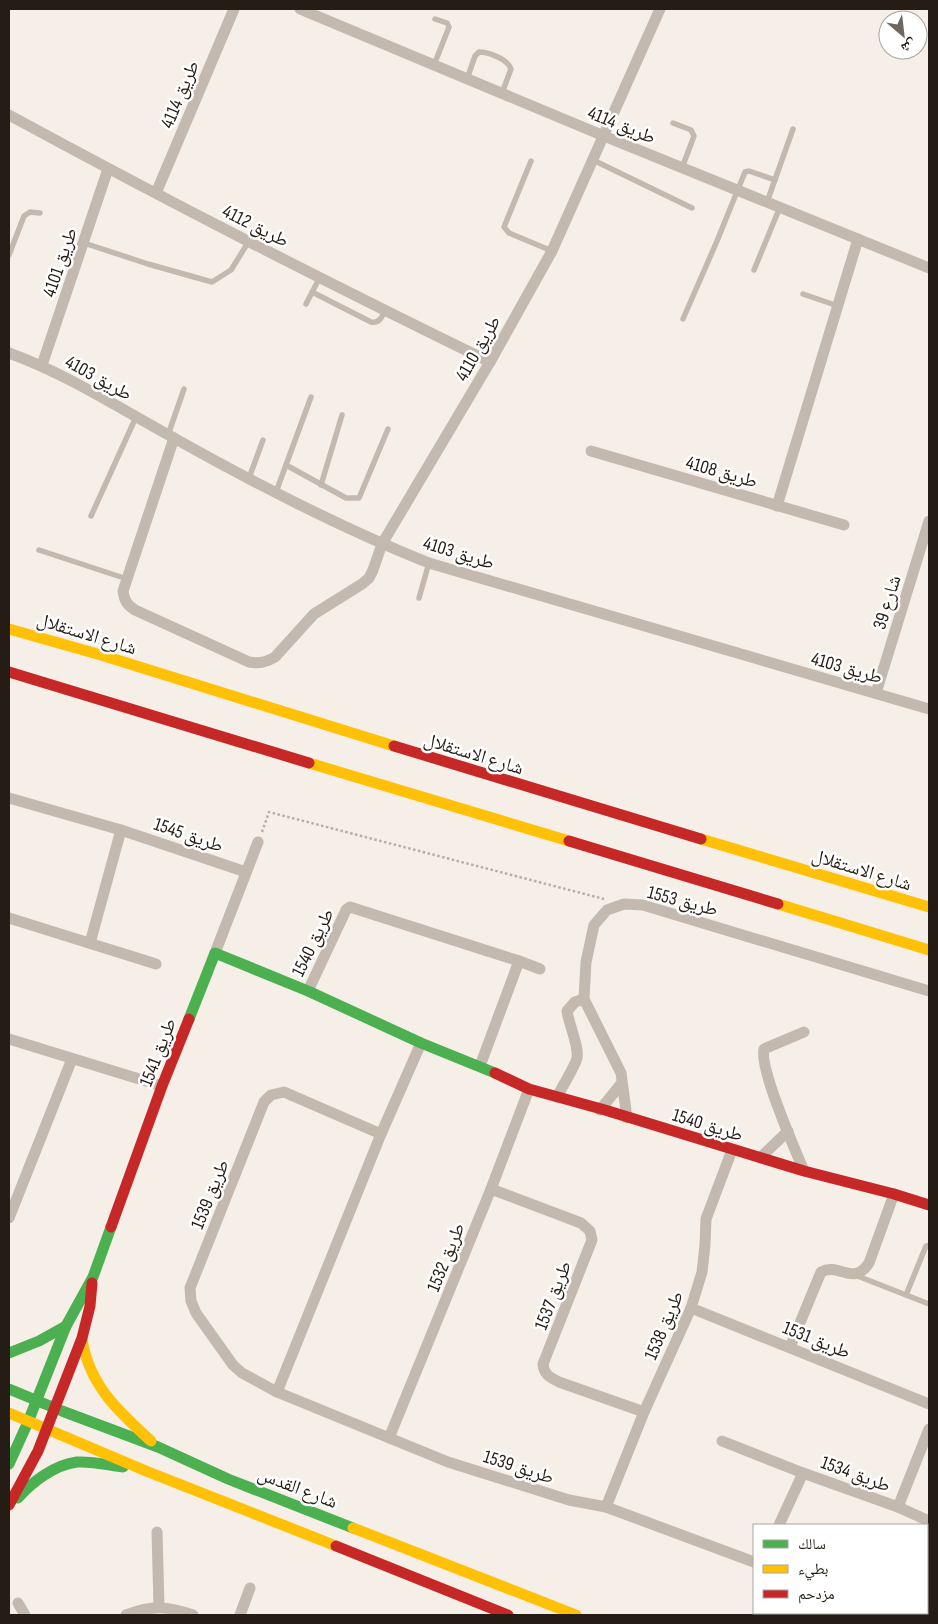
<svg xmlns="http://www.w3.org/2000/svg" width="938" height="1624" font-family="'Sofia Sans Condensed','Noto Naskh Arabic',sans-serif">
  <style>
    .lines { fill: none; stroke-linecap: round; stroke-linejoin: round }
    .path { stroke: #b6aea7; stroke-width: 2.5; stroke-dasharray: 2.5 2.5; stroke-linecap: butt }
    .lane { stroke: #c3b9ae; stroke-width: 5.5 }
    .street { stroke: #c3b9ae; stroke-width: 11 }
    .fast { stroke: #4caf50; stroke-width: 11 }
    .slow { stroke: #ffc107; stroke-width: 11 }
    .jam { stroke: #c62828; stroke-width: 11 }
    .labels { text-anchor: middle; stroke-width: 5; stroke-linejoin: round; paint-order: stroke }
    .street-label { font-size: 19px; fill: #251d15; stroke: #fff }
  </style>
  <rect width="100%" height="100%" fill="#f6efe8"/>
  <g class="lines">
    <path class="path" d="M262,832L269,812L604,899"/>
    <g class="lane">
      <path d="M434,65L449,27L447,23L435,19"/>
      <path d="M467,79L475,56L479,52C488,52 508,59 511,69L502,93"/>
      <path d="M673,123L691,130L694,136L682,168"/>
      <path d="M593,160L692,208"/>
      <path d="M531,161L504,227L509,233L552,251"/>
      <path d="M767,202L793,129"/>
      <path d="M84,243L148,264L212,282L231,270L249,241"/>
      <path d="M9,255L24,216L30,212L40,213"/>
      <path d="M754,270L780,207"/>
      <path d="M312,292L371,322C379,324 382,317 385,311"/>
      <path d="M803,294L838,306"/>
      <path d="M306,304L320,277"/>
      <path d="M683,319L717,241L745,172L749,171L775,180"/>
      <path d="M168,435L184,389"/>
      <path d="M286,465L346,498H359L388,429"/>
      <path d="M249,478L263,440"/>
      <path d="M321,485L342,415"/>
      <path d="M276,492L311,397"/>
      <path d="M91,516L136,417"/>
      <path d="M39,550L127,579"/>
      <path d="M419,598L429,563"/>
      <path d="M855,1275L929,1304"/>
      <path d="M906,1295L926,1246L929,1245"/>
    </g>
    <g class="street">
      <path d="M300,9L604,136L929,268"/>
      <path d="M9,115C167,201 328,283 490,362"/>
      <path d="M156,193L234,9"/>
      <path d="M9,353C67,374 119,408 174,438C256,484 341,528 429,563L929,709"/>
      <path d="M42,365L108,169"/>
      <path d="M174,438L123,591C124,600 127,605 135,610L249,662C260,664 266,662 275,657L314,614L362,584L369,578L373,570L382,544L490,362L552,251L660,9"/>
      <path d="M591,451L844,525"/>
      <path d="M777,506L858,239"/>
      <path d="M876,693L929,521"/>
      <path d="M9,798L121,830L246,872"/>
      <path d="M9,918L156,964"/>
      <path d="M90,943L121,830"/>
      <path d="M215,953L258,842"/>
      <path d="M308,991L346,910L350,907L519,961L540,969"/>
      <path d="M804,1032L764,1049C759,1069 795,1149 804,1171"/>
      <path d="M9,1039L162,1086"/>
      <path d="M480,1066L519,961"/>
      <path d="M557,1097C561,1088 575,1067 577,1058C579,1046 569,1025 567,1011L575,1002L584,999"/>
      <path d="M600,1110L621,1084"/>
      <path d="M627,1118L621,1073L584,999L586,962L594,925L607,910L624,904L643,905L929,991"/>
      <path d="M381,1134L284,1092L271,1095L264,1102L190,1288L191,1301L196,1313L233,1365L242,1373L277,1392L448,1462L569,1500L606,1507L754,1562"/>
      <path d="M760,1158L788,1131"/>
      <path d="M491,1189L581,1223L590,1231L592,1240L543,1364C544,1375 550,1377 559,1382L644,1412"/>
      <path d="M9,1218L72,1059"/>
      <path d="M691,1308L929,1404"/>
      <path d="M790,1347L821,1272C839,1262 853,1287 869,1263L894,1194"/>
      <path d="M277,1392L381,1134L421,1043"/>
      <path d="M389,1438L491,1189L529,1089"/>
      <path d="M722,1441L803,1473L898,1507L929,1521"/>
      <path d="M606,1507L644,1412L691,1308L702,1272L705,1245L706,1219L732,1150"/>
      <path d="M898,1507L929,1429"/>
      <path d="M779,1525L803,1473"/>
      <path d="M157,1532L159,1607"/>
      <path d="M18,1603L25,1615"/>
      <path d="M835,1613L838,1615"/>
      <path d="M126,1615C153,1605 167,1606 193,1615"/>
      <path d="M240,1615L250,1588"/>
    </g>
    <g class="fast">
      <path d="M189,1019L215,953L308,991L421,1043L495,1073"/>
      <path d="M9,1353L39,1341L66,1326"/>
      <path d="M9,1389L62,1411L158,1447L228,1479L353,1528"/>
      <path d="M9,1464L28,1422L66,1326L93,1277L111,1227"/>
      <path d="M18,1498C32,1482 54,1465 77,1462C91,1461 108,1465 123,1467"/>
    </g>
    <g class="slow">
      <path d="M9,629L101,655L394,746"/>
      <path d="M309,763L569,841"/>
      <path d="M701,839L929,907"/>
      <path d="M778,904L929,950"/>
      <path d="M82,1339C89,1385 118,1411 151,1441"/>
      <path d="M9,1413L146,1471L336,1546"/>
      <path d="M353,1528L576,1615"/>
    </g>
    <g class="jam">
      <path d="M9,672L309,763"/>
      <path d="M394,746L701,839"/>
      <path d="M569,841L778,904"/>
      <path d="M495,1073L529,1089L605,1110L804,1171L894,1194L929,1205"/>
      <path d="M111,1227L162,1086L189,1019"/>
      <path d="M9,1505L38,1451L82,1338L90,1306L92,1283"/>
      <path d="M336,1546L508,1615"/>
    </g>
  </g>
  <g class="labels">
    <g class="street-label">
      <text transform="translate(179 94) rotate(-67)" y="7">طريق 4114</text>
      <text transform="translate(622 124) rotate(22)" y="7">طريق 4114</text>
      <text transform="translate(256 225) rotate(27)" y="7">طريق 4112</text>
      <text transform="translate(59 262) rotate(-71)" y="7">طريق 4101</text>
      <text transform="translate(477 348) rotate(-60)" y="7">طريق 4110</text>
      <text transform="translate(99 377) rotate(29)" y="7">طريق 4103</text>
      <text transform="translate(722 471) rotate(16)" y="7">طريق 4108</text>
      <text transform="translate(459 552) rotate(17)" y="7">طريق 4103</text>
      <text transform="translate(886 602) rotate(-73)" y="7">شارع 39</text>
      <text transform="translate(87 633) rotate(17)" y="7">شارع الاستقلال</text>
      <text transform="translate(847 667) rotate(16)" y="7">طريق 4103</text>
      <text transform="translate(474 753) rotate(17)" y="7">شارع الاستقلال</text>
      <text transform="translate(189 834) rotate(19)" y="7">طريق 1545</text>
      <text transform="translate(862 869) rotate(17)" y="7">شارع الاستقلال</text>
      <text transform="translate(683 900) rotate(15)" y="7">طريق 1553</text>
      <text transform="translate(312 942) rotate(-64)" y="7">طريق 1540</text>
      <text transform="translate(157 1052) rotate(-69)" y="7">طريق 1541</text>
      <text transform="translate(708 1124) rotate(17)" y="7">طريق 1540</text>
      <text transform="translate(209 1194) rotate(-68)" y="7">طريق 1539</text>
      <text transform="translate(445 1257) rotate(-68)" y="7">طريق 1532</text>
      <text transform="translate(552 1295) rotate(-69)" y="7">طريق 1537</text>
      <text transform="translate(663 1325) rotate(-67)" y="7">طريق 1538</text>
      <text transform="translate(817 1339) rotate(22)" y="7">طريق 1531</text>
      <text transform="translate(519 1466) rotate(18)" y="7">طريق 1539</text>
      <text transform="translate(856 1473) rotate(20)" y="7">طريق 1534</text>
      <text transform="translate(298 1487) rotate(21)" y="7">شارع القدس</text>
    </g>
  </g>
  <rect width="938" height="1624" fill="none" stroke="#251d15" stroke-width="20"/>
  <rect x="753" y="1524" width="175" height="90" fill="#ffffff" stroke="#a8a5a1"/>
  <rect x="763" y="1540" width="25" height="8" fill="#4caf50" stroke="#a8a5a1"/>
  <text x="798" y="1549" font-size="15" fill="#251d15">سالك</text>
  <rect x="763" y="1565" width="25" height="8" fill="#ffc107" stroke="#a8a5a1"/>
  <text x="798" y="1574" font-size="15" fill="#251d15">بطيء</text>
  <rect x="763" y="1590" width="25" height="8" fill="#c62828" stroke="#a8a5a1"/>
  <text x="798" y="1599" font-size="15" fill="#251d15">مزدحم</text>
  <g transform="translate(903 35) rotate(152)"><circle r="24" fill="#ffffff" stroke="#a8a5a1"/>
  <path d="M0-4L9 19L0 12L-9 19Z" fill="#6e665f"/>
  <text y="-8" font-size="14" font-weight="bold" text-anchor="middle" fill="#251d15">ش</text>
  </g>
</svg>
